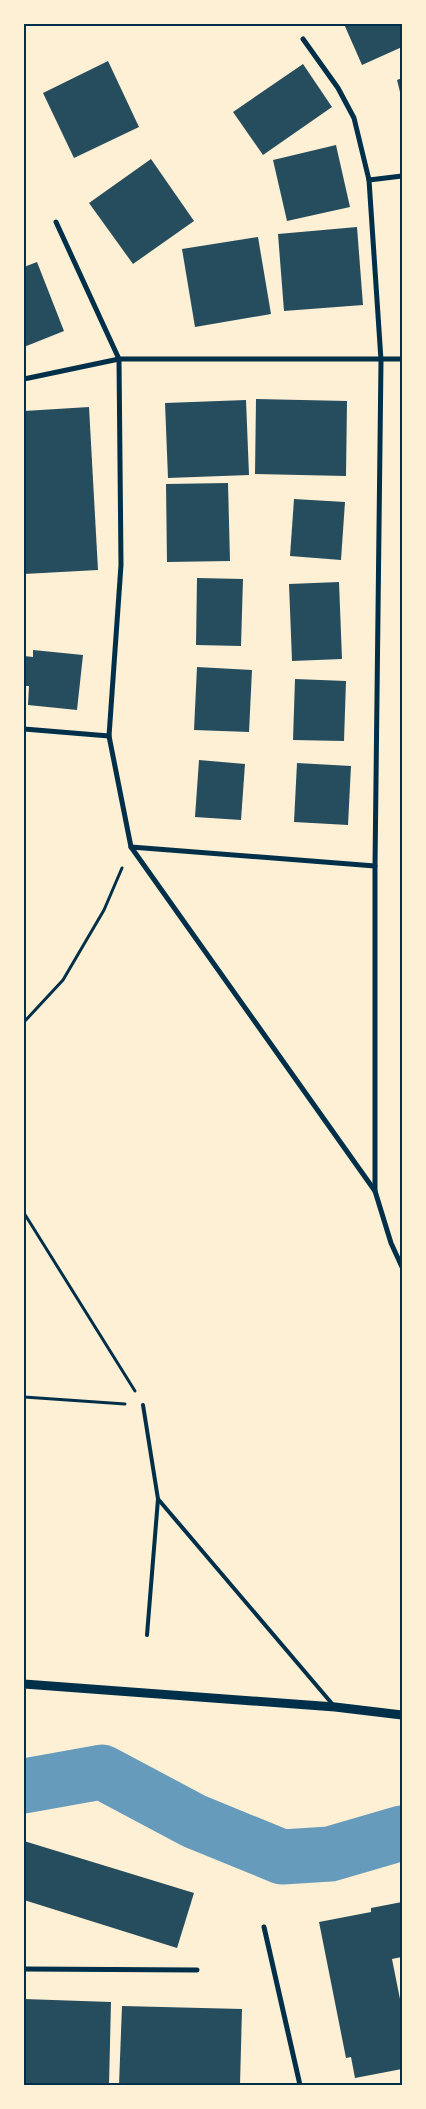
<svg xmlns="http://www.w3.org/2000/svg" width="426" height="2109" font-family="'Work Sans',sans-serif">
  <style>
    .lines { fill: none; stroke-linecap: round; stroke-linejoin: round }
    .river { stroke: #669bbc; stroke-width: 55 }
    .building { fill: #264d5e }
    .path { stroke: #003049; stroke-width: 3 }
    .service { stroke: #003049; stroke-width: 4 }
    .minor { stroke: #003049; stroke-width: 5 }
    .tertiary { stroke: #003049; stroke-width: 9 }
    .neatline { fill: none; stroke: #003049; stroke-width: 2 }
  </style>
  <rect width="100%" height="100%" fill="#fdf0d5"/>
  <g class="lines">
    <path class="river" d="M24,1786L102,1772L194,1821L282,1857L330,1854L402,1833"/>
  </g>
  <g class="building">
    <path d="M344,24H402V47L362,65Z"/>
    <path d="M108,61L139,127L74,158L43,93Z"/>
    <path d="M303,64L332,107L263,155L233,112Z"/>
    <path d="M402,78V100L397,80Z"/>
    <path d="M336,145L350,207L287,221L273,160Z"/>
    <path d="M151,159L194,221L133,264L89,203Z"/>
    <path d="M357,227L363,305L284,311L278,234Z"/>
    <path d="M258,237L271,314L195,327L182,249Z"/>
    <path d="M37,262L64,331L24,347V267Z"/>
    <path d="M256,399L347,401L346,476L255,474Z"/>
    <path d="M246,400L249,475L168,478L165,403Z"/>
    <path d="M89,407L98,570L24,574V411Z"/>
    <path d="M228,483L230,561L167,562L166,484Z"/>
    <path d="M294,499L345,502L341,560L290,556Z"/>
    <path d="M197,578L243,579L241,646L196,645Z"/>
    <path d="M339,582L342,659L292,661L289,584Z"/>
    <path d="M33,650L83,655L77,710L28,705L29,686H24V656L33,657Z"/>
    <path d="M197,667L252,670L249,732L194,730Z"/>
    <path d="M295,679L346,681L344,741L293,740Z"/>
    <path d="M199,760L245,764L241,820L195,817Z"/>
    <path d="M297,763L351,766L348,825L294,822Z"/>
    <path d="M24,1841L194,1893L177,1948L24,1900Z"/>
    <path d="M402,1902V1957L392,1959L402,2009V2069L355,2078L351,2057L346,2058L319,1922L371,1912V1908Z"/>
    <path d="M24,1999L111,2002L109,2085H24Z"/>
    <path d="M122,2006L242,2009L240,2085H119Z"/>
  </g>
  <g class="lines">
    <g class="path">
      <path d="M24,1022L63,980L104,910L122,868"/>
      <path d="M24,1213L135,1391"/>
      <path d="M24,1397L125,1404"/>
    </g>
    <g class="service">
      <path d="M143,1405L158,1499L334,1706"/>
      <path d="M147,1635L158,1499"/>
    </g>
    <g class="minor">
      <path d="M303,39L338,88L354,118L369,180L381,360L375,866V1191"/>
      <path d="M369,180L402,176"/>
      <path d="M56,222L119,359L121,565L109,736L131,847L375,1191L391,1243L402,1267"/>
      <path d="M24,379L119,359H402"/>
      <path d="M24,729L109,736"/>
      <path d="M131,847L375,866"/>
      <path d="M264,1927L300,2085"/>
      <path d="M24,1969L197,1970"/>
    </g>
    <path class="tertiary" d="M24,1684L335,1707L402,1715"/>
  </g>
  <rect width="426" height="2109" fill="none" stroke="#fdf0d5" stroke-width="50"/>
  <rect x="25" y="25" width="376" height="2059" class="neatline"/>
</svg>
